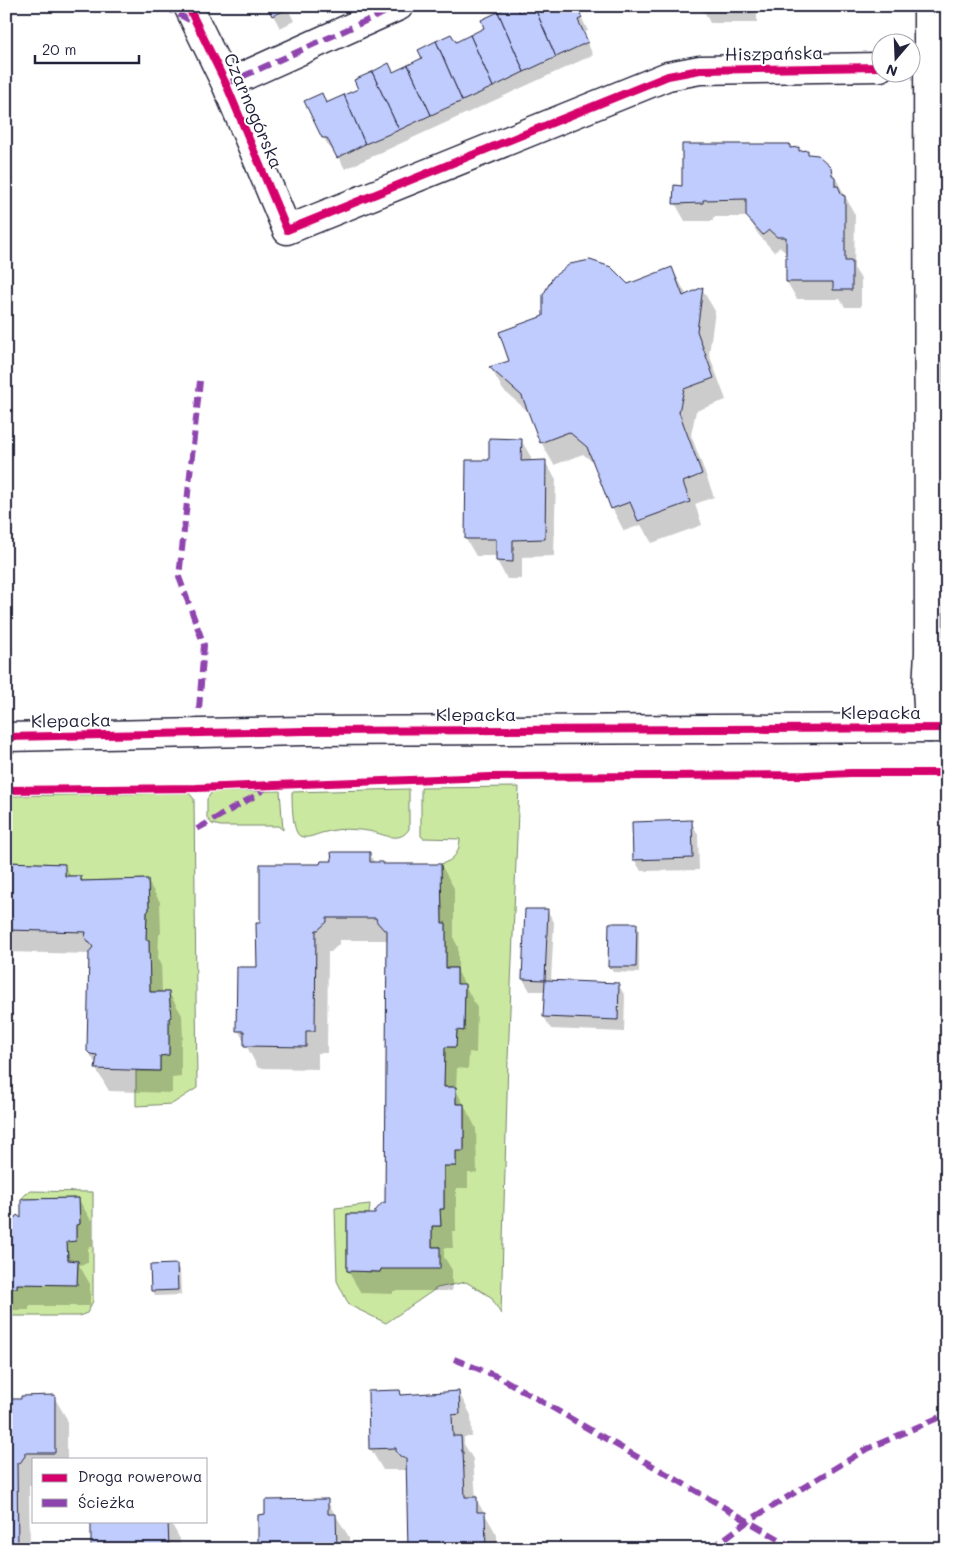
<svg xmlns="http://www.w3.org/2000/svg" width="953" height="1555" font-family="Mali,sans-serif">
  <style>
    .green { fill: #cbe8a0; stroke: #76856e }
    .shadow { fill: #0003 }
    .building { fill: #c0ccfd; stroke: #22223b }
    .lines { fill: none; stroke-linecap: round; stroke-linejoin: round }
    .minor-casing { stroke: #22223b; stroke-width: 31 }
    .minor { stroke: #fff; stroke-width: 28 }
    .quiet { stroke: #8e44ad; stroke-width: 6; stroke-dasharray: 12 6; stroke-linecap: butt }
    .cycleway-casing { stroke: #fff; stroke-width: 11 }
    .cycleway { stroke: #d6006c; stroke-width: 8 }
    .labels { text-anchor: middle; stroke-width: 4; stroke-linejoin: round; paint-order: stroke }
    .street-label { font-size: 18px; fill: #22223b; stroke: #fff }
  </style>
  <rect width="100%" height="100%" fill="#fff"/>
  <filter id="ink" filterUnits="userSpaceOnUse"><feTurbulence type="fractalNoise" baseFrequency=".02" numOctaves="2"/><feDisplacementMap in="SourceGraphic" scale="10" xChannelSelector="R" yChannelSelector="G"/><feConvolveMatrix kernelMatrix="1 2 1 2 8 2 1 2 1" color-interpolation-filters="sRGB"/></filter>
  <g filter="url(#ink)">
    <g class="green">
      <path d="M519,787L508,1059L501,1314L491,1297L466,1282L437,1288L386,1323L349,1305L337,1281L335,1208L370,1204L369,1214H347V1271L380,1272L381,1269L440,1247H432V1226H441L440,1209H444V1166H456V1151L464,1150V1104H456V1087H444L445,1047H456L457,1030H464L465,985L457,984V968H446V924L442,923L441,864C455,860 459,852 460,839L423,838L421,836V788Z"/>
      <path d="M409,789V829C399,845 383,833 368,831C354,829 339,828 326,832C318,833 308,840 300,836C292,832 292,800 292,792Z"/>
      <path d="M280,791L283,830L278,826H221L212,824L207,818V799L212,792Z"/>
      <path d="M189,793L194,799L197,1088L172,1104L136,1106V1071H160V1056L169,1054V1018L171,1016L169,992H150L149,940H146L147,912L149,910L148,879L81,881V876H65L64,864L6,862V796Z"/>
      <path d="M29,1191L93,1192V1301L87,1313L79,1316H6V1288H17V1284H77L78,1261L68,1260L67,1242L76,1240V1225L80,1224L79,1198L21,1199Z"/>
    </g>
    <g class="shadow">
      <path d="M268,6H299L289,11L294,21L280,28Z"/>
      <path d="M535,6H576L588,31L583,33L593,55L345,169L334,149L331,150L324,138L326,104Z"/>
      <path d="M704,6H757V23H710L704,11Z"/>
      <path d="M789,145L791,149L798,148L800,152H808L810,155L830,167L855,215L854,268L861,279V307H845L840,299H797L787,282V254L780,247L774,252L758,234L748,217H713V221H685L675,203L683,187Z"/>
      <path d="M672,268L687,296L702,289L715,311L709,354L726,400L696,411L691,435L714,497L695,504L702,525L652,543L641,525L624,531L612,508L595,464L583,454L554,465L541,442L530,413L503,390L491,368L511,362L627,285Z"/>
      <path d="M521,440L531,457V462H545L556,479L554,556L522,557V579H507L497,561V556H476L466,539L490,462Z"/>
      <path d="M691,822L698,834L699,870L641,871L634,859Z"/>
      <path d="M369,854L375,863L384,865H441L454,888V939L458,947V972L477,1008L476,1053L469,1052L468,1069L457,1068L456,1090L476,1128L477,1173H468V1188H456V1231H452L453,1248H444V1257L452,1270V1291H393V1294L361,1293L348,1271V1215H376L387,1204L388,940H339V944L331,952H328L327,1053H318V1069L258,1068L238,1030L258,969L262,924L322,865Z"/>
      <path d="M6,863L64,866L71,877H81L83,882L147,880L160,902L161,933L159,935L158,958L161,963L162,993H169L182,1015L183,1039L181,1041V1077L172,1078V1093L109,1091L96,1069L97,1066L88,1051L90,954L6,952Z"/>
      <path d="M547,910L554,922L551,981L618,984L625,996L624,1032L551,1029L544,1017L545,991H530L523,979Z"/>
      <path d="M636,925L639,930V973L613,972L610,967Z"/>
      <path d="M79,1200L92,1222V1246L88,1248V1263L79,1265L90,1284V1306H29V1310H6V1226L11,1228L22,1221Z"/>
      <path d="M176,1265L180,1271L181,1295L156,1296L152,1291Z"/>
      <path d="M400,1391L402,1396L459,1393L471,1415L472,1437H464V1444L473,1459L476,1499L497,1535V1549H409L408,1470H383L370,1448Z"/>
      <path d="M54,1397L67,1419V1459H34V1484L29,1485L30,1549H6V1400Z"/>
      <path d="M327,1501L349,1537V1549H259Z"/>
      <path d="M92,1521H170L180,1539V1549H92Z"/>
    </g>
    <g class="building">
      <path d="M267,6H287L288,9L272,16Z"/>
      <path d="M510,6H516L519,12L534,6L556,57L524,72L498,12Z"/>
      <path d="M534,6H576L582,18L578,20L588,42L556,57Z"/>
      <path d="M702,6H751V12L702,11Z"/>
      <path d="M498,12L524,72L493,87L470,35L484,28L481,20Z"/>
      <path d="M451,34L456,42L470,35L493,87L462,101L436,41Z"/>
      <path d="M436,41L462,101L431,115L408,65L422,58L418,50Z"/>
      <path d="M389,63L393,72L408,65L431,115L399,130L372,72Z"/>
      <path d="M372,72L399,130L365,144L344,95L358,89L354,80Z"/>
      <path d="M322,93L326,103L344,95L365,144L337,158L327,138H322L304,101Z"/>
      <path d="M682,144H790V148L799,147V151L808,150V154L818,155L831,167L832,175L835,177V186H838L842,195L845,196V261H852V290H833V282H786V237H777L769,230L763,235L746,216V199L703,200V203L673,204L674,185L682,186Z"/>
      <path d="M590,260L611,267L628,284L672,267L683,296L703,287L697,331L714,378L684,389L679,412L702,474L683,482L690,502L638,521L630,502L611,509L587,447L569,432L540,443L522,396L489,367L509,361L499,332L543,316V295L553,277L570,264Z"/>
      <path d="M489,438L522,439L521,461L546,460L545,539L513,540V562L496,561V539H465L466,460H489Z"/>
      <path d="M692,820L693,858L633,860L632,822Z"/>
      <path d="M331,852H370V862H383V864H441L442,923H446V968H457V984H465L464,1031L457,1030L456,1047H445L444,1087H456V1104H464V1151H456V1166H444V1209H440L441,1226H432V1247H440V1269H381L380,1272L347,1271V1214H375V1211L383,1202L385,1203L387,930H384L377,922L376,918H327V922L318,930H316L315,1031H306V1047L244,1046V1031H236L237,967H257L256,923H260V864H320L321,861H332Z"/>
      <path d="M6,862L65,864V876H81V881L148,879L149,910L147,912L146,940H149L150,992H169L171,1017L169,1018V1055L160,1056V1071L95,1069L97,1055L90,1054L87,1051L89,952L93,947L85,937L86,932L6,930Z"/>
      <path d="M525,909H548L545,980L522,979Z"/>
      <path d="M609,923H637L636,967H608Z"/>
      <path d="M545,980L619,983L618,1020L543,1017Z"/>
      <path d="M79,1198L80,1224L76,1225V1241L67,1242L68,1260L78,1261L77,1285L17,1284V1288H6V1225L10,1227L11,1223L17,1215L21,1218V1199Z"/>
      <path d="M177,1264L178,1290L151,1291L150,1265Z"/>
      <path d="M400,1390L401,1395L459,1391L460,1414L452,1415L453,1436H461L462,1452H463L465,1497H477V1512H485L486,1549H408L406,1458H403L400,1456L396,1451V1448L369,1449L368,1391Z"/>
      <path d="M55,1395V1453H25V1456L20,1463H17L18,1549H6V1399H21V1396Z"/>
      <path d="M328,1499V1514H336L337,1549H258V1515L265,1514V1500Z"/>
      <path d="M91,1521H168L169,1549H91Z"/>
    </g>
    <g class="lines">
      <g class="minor-casing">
        <g id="minor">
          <path d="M188,6L226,84L287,230L668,76L700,70L880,67"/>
          <path d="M928,6L929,652L927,687L929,728"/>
          <path d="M226,84L399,6"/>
          <path d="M6,737L304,731L947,728"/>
        </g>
      </g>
      <use href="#minor" class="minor"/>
      <g class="quiet">
        <path d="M163,6L195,23"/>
        <path d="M226,84L399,6"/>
        <path d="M199,709L204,645L179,577L200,381"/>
        <path d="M197,829L253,797L268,786"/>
        <path d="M454,1359L501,1378L796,1549"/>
        <path d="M711,1549L748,1521L865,1450L947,1414"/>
      </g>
      <g class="cycleway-casing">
        <g id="cycleway">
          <path d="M188,6L226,84L287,230L668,76L700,70L880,67"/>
          <path d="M6,737L304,731L947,728"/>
          <path d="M6,790L196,788L491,777L806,775L851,773H947"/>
        </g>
      </g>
      <use href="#cycleway" class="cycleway"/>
    </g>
  </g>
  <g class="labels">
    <g class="street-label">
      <text transform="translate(774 54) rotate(-1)" y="6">Hiszpańska</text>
      <text transform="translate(253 111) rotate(67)" y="6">Czarnogórska</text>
      <text x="881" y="719">Klepacka</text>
      <text x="476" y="721">Klepacka</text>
      <text transform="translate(71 721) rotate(-1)" y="6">Klepacka</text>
    </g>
  </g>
  <rect width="953" height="1555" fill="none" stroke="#fff" stroke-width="25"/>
  <rect x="12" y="12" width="928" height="1530" fill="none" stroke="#22223b" stroke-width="2" filter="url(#ink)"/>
  <rect x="32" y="1458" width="175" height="65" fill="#ffffff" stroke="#a7a7b1"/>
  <rect x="42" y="1474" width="25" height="8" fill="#d6006c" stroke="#a7a7b1"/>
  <text x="78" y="1482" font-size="15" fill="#22223b">Droga rowerowa</text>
  <rect x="42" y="1499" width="25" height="8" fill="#8e44ad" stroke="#a7a7b1"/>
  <text x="78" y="1508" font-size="15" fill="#22223b">Ścieżka</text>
  <g transform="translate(896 58) rotate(199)"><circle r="24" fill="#ffffff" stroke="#a7a7b1"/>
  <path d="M0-4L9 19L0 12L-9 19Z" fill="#22223b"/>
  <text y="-8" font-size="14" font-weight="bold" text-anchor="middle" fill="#22223b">N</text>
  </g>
  <path d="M35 55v8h104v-8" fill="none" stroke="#22223b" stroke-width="2.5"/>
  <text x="42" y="55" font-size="15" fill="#22223b" stroke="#ffffff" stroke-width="4" paint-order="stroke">20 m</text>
</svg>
